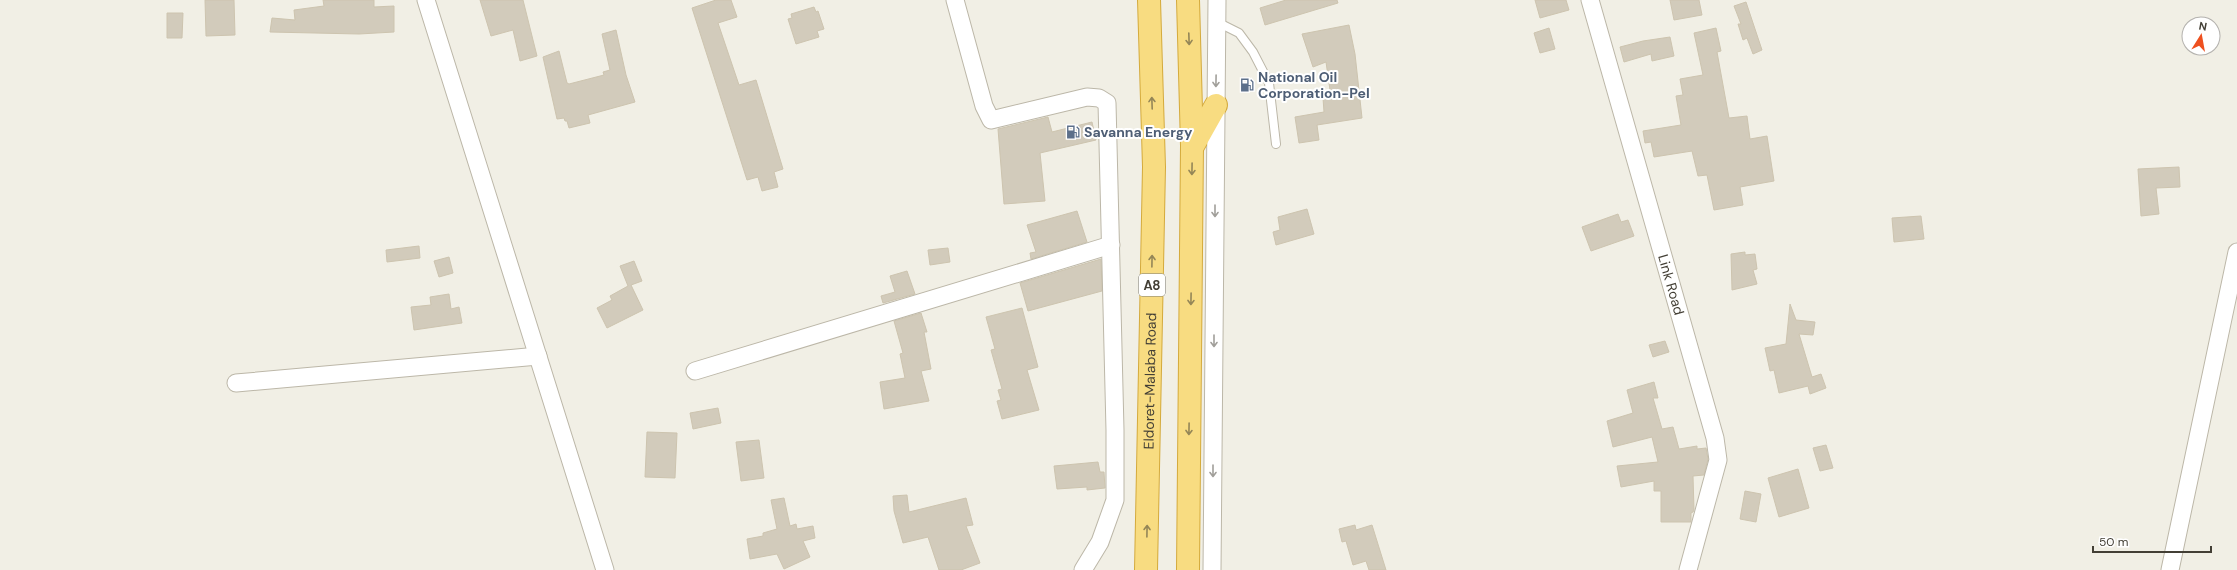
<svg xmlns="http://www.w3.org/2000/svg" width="2237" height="570" font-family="'DM Sans',sans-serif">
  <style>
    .building { fill: #d2cbbb; stroke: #cdc4af }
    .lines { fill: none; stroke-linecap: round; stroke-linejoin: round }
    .service-casing { stroke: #bcb7a8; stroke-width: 10 }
    .minor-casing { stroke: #bcb7a8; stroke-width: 19 }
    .trunk-casing { stroke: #d4aa3c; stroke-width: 24 }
    .service { stroke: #fff; stroke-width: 8 }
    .minor { stroke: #fff; stroke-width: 17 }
    .trunk { stroke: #f8dc81; stroke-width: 22 }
    .oneway { stroke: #948657 }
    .oneway2 { stroke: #a19f9a }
    .labels { text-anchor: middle; stroke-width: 4; stroke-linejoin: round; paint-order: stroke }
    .shield { fill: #fff; stroke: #7b7972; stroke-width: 1 }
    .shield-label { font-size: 13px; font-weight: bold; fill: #433f35 }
    .service-label { font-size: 14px; font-weight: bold; fill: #4e5e75; stroke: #fff; text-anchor: start }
    .street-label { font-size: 14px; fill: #433f35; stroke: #fff }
  </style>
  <rect width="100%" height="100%" fill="#f1efe5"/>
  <g class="building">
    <path d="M205,0H234L235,35L206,36Z"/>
    <path d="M323,0H374V7L394,6V32L359,34L270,32L272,18L295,20L294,10L324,6Z"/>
    <path d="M480,0H523L537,56L520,61L513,30L491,36Z"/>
    <path d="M716,0H731L737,17L718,23L739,85L756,80L783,169L774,172L778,187L762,191L758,177L747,180L692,8Z"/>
    <path d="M1286,0H1337L1338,3L1265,25L1260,8Z"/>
    <path d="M1535,0H1566L1569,10L1540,18Z"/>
    <path d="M1670,0H1699L1702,15L1674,20Z"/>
    <path d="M1746,2L1762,50L1753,54L1747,38L1743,40L1738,24H1741L1734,6Z"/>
    <path d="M814,7L816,12L818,11L824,29L817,31L819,37L796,44L788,19L792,18L791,14Z"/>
    <path d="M167,13H183L182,38H167Z"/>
    <path d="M1349,25L1355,54L1362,118L1317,125L1319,140L1299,143L1295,117L1324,112L1323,98L1331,97L1326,62L1313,67L1302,34Z"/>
    <path d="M1549,28L1555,49L1540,53L1534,33Z"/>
    <path d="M1716,28L1721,51L1717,52L1729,118L1747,116L1750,139L1767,136L1774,181L1740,187L1743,205L1714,210L1707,175L1698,176L1692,151L1654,157L1651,142L1645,143L1643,131L1681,125L1676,96L1683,95L1680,79L1703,75L1694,33Z"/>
    <path d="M616,30L626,75L635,102L588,115L590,123L569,128L567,121H565L564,118L557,119L543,57L559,51L567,83L569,84L604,75L603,72L610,70L602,34Z"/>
    <path d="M1670,37L1674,56L1652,61L1651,54L1624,62L1620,47L1643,41Z"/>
    <path d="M1048,117L1052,132L1092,122L1096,140L1040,153L1045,201L1004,204L998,129Z"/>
    <path d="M2179,167L2180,187L2156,188L2159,214L2141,216L2138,169Z"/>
    <path d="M1307,209L1314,234L1276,245L1273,232L1280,230L1278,217Z"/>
    <path d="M1077,211L1087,242L1031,259L1030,253L1036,252L1027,225Z"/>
    <path d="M1618,214L1621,222L1628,220L1634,236L1591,251L1582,227Z"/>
    <path d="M1921,216L1924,239L1894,242L1892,218Z"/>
    <path d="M419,246L420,258L387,262L386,250Z"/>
    <path d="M948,248L950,262L930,265L928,250Z"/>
    <path d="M1745,252V255L1755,254L1757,269L1753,270L1757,284L1732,290L1731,254Z"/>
    <path d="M449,257L453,273L439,277L434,261Z"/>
    <path d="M1101,259L1102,291L1028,311L1020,283Z"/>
    <path d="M634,261L642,281L631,285L643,310L607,328L597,308L612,300L610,296L628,286L620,266Z"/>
    <path d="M907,271L915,294L883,303L881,296L895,292L890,276Z"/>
    <path d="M449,294L451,309L459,307L462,323L414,330L411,307L431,305L430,297Z"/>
    <path d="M1790,304L1796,320L1815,322L1813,335L1799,334L1812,377L1821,374L1826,388L1810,394L1808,386L1779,393L1774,370L1770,371L1765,348L1786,344Z"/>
    <path d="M1022,308L1038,367L1027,370L1039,410L1002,419L997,401L1001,400L998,390L1002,389L991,350L995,349L986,317Z"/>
    <path d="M921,313L927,332H924L931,369L921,371L929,401L884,409L880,382L905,378L900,354L903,353L894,321Z"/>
    <path d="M1665,341L1669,352L1653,357L1649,345Z"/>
    <path d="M1654,382L1658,398H1653L1662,429L1673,427L1679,449L1697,446V449L1706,448L1708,459L1704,475L1693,476L1694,510L1693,512L1691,513V522H1661V491H1654V481L1621,487L1617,466L1658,462L1652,437L1613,447L1607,421L1633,413L1627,390Z"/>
    <path d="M718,408L721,423L693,429L690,413Z"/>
    <path d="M647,432L677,433L675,478L645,477Z"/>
    <path d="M759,440L764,478L741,481L736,442Z"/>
    <path d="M1826,445L1833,468L1820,471L1813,448Z"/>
    <path d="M1098,462L1100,472H1104L1105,488L1087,490V487L1057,489L1054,466Z"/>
    <path d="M1798,469L1809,508L1779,517L1768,478Z"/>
    <path d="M1745,491L1761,494L1756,522L1740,519Z"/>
    <path d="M907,495L909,512L966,498L973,525L966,526L980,563L961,570H939L928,537L903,543L894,511L893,496Z"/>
    <path d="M784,498L790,526L796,524L797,529L813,526L815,538L803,541L810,557L784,569L777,554L750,559L747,539L763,536V533L777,529L771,500Z"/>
    <path d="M1355,525L1356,530L1372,525L1386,570H1369L1366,561L1353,565L1346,541L1342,542L1339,529Z"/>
  </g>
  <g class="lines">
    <g class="service-casing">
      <path id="service" d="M1217,22L1239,33L1253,52L1269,83L1276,144"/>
    </g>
    <g class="minor-casing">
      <g id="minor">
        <path d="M426,0L605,570"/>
        <path d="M955,0L984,106L991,120L1087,97L1099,98L1107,103L1115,430V500L1100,542L1083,570"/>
        <path id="s1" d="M1590,0L1715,438L1718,460L1688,570"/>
        <path d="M695,371L1111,245"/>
        <path d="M236,383L538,356"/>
        <path d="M1212,570L1217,0"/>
        <path d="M2170,570L2237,252"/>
      </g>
    </g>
    <g class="trunk-casing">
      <g id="trunk">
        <path d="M1193,146L1216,105"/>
        <path id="s2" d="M1146,570L1154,167L1149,0"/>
        <path d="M1188,570L1192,146L1188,0"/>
      </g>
    </g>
    <use href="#service" class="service"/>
    <use href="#minor" class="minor"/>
    <use href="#trunk" class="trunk"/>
  </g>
  <defs><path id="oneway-shaft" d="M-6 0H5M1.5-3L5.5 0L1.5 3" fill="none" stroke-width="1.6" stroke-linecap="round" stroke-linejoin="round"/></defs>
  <g class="oneway">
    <use href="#oneway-shaft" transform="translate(1189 39) rotate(88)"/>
    <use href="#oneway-shaft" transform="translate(1152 103) rotate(-92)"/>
    <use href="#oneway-shaft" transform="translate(1192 169) rotate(91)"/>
    <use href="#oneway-shaft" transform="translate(1152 261) rotate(-89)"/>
    <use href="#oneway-shaft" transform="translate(1191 299) rotate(91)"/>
    <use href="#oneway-shaft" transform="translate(1189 429) rotate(91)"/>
    <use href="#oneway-shaft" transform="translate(1147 531) rotate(-89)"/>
  </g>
  <g class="oneway2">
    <use href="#oneway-shaft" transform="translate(1216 81) rotate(91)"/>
    <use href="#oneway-shaft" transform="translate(1215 211) rotate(90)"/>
    <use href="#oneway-shaft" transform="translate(1214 341) rotate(90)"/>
    <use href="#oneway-shaft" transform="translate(1213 471) rotate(90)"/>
  </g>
  <defs>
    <g id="fuel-bare" transform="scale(1.08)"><path d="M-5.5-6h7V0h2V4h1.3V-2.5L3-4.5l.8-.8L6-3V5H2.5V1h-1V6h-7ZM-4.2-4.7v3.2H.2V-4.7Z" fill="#5c6f8a" stroke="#fff" stroke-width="2.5" paint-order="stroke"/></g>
  </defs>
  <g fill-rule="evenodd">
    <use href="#fuel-bare" x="1247" y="85"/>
    <use href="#fuel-bare" x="1073" y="132"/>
  </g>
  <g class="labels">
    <rect class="shield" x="1139" y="274" width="26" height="22" rx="3"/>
    <g class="shield-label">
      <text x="1152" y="290">A8</text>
    </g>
    <g class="service-label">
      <text x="1258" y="82">National Oil<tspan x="1258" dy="16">Corporation-Pel</tspan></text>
      <text x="1084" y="137">Savanna Energy</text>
    </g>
    <g class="street-label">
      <text dy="5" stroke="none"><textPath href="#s1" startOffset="296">Link Road</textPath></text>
      <text dy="5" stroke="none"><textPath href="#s2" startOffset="189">Eldoret-Malaba Road</textPath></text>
    </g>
  </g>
  <g transform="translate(2201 36) rotate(11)"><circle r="19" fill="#ffffff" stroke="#b4b2ae"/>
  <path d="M0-3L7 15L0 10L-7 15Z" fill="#ee501f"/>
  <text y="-6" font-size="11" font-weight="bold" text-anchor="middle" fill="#433f35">N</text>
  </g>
  <path d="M2093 546v6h118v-6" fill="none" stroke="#433f35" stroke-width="2"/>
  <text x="2099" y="546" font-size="12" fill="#433f35" stroke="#ffffff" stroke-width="3" paint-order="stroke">50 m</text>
</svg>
